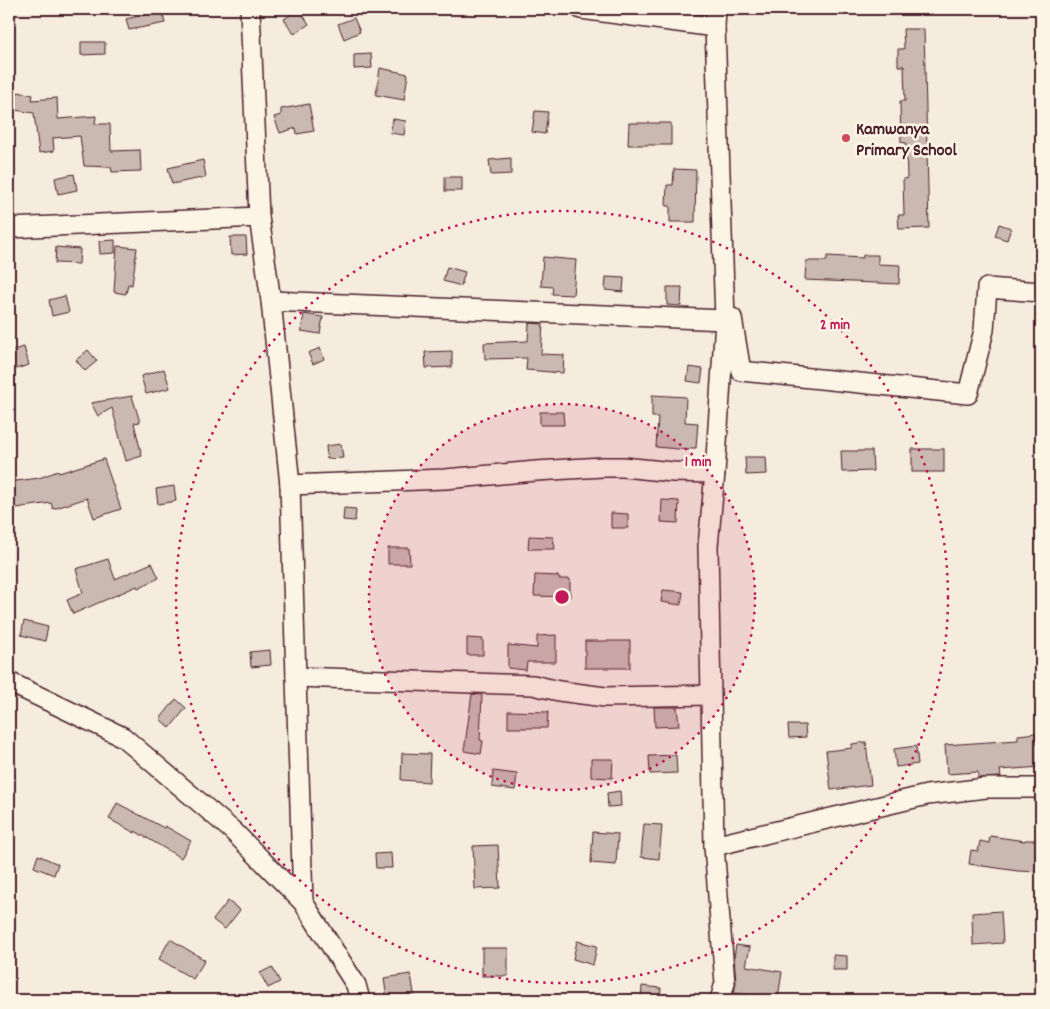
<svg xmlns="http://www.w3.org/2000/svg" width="1050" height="1009" font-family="Dekko,sans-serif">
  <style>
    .building { fill: #cab9b1; stroke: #4a1f2b }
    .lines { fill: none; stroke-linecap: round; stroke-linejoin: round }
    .street-casing { stroke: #4a1f2b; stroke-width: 22 }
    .street { stroke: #fcf5e5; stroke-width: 19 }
    .ring { fill: none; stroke: #c2185b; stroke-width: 2.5; stroke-dasharray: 2.5 5 }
    .poi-dot { fill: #d1495b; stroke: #fcf5e5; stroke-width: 2 }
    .labels { text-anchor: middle; stroke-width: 5; stroke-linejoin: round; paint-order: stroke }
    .poi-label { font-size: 18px; font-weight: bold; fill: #4a1f2b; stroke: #fcf5e5; text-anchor: start }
    .centre { fill: #c2185b; stroke: #fcf5e5; stroke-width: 2.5 }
    .ring-label { font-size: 15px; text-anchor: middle; font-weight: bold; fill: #c2185b; stroke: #fcf5e5; stroke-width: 5; stroke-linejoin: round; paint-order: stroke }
  </style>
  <rect width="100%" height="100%" fill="#f5ecde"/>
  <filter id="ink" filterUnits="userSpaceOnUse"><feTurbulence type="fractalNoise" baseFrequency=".02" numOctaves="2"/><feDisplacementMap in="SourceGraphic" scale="10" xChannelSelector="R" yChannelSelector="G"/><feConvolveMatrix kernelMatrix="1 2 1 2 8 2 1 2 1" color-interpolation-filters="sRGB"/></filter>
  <g filter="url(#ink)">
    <g class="building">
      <path d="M299,9L309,24L294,34L284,19Z"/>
      <path d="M162,11L165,23L129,30L126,19Z"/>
      <path d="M354,18L360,32L344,39L338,24Z"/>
      <path d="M903,29H924L929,228L899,229L898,215H904L903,179L907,178L906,143L901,142L900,101H905L904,66H898V49H904Z"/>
      <path d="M81,42H105V54L81,55Z"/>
      <path d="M371,54L372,68L354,69V55Z"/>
      <path d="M380,68L408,74L404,100L376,95Z"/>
      <path d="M18,92L33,95L32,100L57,98L58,119L96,116L95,124H110L111,151L140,150L141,171L112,172L111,167L84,166L80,136L53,138L54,151L39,153L34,113L9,109V94L17,96Z"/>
      <path d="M309,104L314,131L297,134L296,128L280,133L274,117L281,115V109Z"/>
      <path d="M535,111L548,112L545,134L532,132Z"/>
      <path d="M393,119L406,121L404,135L390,133Z"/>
      <path d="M629,123H671V145H628Z"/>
      <path d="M511,158V174L491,175L489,160Z"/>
      <path d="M203,160L206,177L172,184L168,168Z"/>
      <path d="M674,169L696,170L695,222H670V206H666L667,185H673Z"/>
      <path d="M74,174L77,190L58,194L55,178Z"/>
      <rect x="445" y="177" width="17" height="14"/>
      <path d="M999,224L1011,228L1007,240L995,236Z"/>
      <path d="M230,237H246L247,254L231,255Z"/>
      <path d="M115,240V253L100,254L99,241Z"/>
      <path d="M117,246L137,248L132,285L128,284L126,294L114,292Z"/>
      <path d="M56,247L80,249L79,264L55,263Z"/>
      <path d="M863,255H878V264L900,265L899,284L805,280L806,261H827V256L863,258Z"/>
      <path d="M543,257L576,260L573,295L552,294L553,287L541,286Z"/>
      <path d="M447,267L465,272L461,286L443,281Z"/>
      <path d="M606,277L624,278L623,292L605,290Z"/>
      <path d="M667,287H682L681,306L667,305Z"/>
      <path d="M65,296L69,312L52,316L49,300Z"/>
      <path d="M304,314L323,317L320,334L301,331Z"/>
      <path d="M529,323L543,324L541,354L564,355L563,373L526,370L527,358L485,359L484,343L528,341Z"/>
      <path d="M24,347L29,365L9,371V351Z"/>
      <path d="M320,348L324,359L313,364L308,353Z"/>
      <path d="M88,350L97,361L85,371L76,360Z"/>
      <path d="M452,351V367L426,368L425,352Z"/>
      <path d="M689,367L703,369L701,383L687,381Z"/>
      <path d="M164,369L170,388L146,394L141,376Z"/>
      <path d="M652,395L686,397L685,422L698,423L696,448H690L689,450L656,447L658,417H652Z"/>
      <path d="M132,396L140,422L134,423L142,456L126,461L112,408L98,416L91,403Z"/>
      <path d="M540,412H563L564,425H540Z"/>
      <path d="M341,444L343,458L327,459L326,446Z"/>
      <rect x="912" y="449" width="32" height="23"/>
      <path d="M841,451H872L873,471L842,472Z"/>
      <path d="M745,457H766L767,474L746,475Z"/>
      <path d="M104,459L121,509L94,518L87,498L53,509L51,503L9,509V482L39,478L58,471L59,473Z"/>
      <path d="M174,486L176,501L158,504L156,489Z"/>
      <path d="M662,500L679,501L678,523L661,522Z"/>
      <path d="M344,508L356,509L355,521L343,520Z"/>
      <path d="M611,513L628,514V528H611Z"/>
      <path d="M529,536L553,537L555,549H528Z"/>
      <path d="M388,548H409L410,564H388Z"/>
      <path d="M108,559L115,579L152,563L159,578L138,588L137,586L73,614L67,600L83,593L76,569Z"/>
      <path d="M535,575L558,576L559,579H570V597L534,596Z"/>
      <path d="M663,590L683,592L681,605L661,602Z"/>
      <path d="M24,621L48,627L45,641L21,635Z"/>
      <path d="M556,635V662H527L526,670L508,668V645L537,648V636Z"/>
      <path d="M467,638L483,639V655H467Z"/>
      <rect x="585" y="641" width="45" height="27"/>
      <path d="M270,650L271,665L251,667L250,652Z"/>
      <path d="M472,694L482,695L480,740L483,741L481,754L464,751Z"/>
      <path d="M176,699L186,708L170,728L160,719Z"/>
      <path d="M654,707H677L679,726L655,727Z"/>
      <path d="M508,711L548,712L547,728H508Z"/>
      <path d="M788,725H805L806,737L789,738Z"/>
      <path d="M1036,733L1037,745H1041V767L1000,770L1001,777L978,778V772L947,774L945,745L1018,740V735Z"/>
      <path d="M866,742L871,785L831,790L826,751L852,748V744Z"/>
      <path d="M916,746L918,764L896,767L894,749Z"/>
      <path d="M402,753L430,754L429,782L401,780Z"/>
      <path d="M676,755L677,773L650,774L649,756Z"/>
      <path d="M591,759H613L612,778L591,777Z"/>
      <path d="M493,771L517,774L515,790L492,787Z"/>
      <path d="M620,791L621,806L608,807L607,793Z"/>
      <path d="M117,803L164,828L165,826L191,841L181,858L135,831V833L109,819Z"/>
      <path d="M644,824L662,825L659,859L641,857Z"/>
      <path d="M593,832L618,834L616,865L591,863Z"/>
      <path d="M990,836L1025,841V840H1041V872L1018,871L969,864L971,850L978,851L980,841L989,843Z"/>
      <path d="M498,845L500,888L475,889L473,846Z"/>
      <path d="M391,853L392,868H376L375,854Z"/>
      <path d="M38,855L58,864L54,875L34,867Z"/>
      <path d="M228,901L240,910L225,929L213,920Z"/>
      <path d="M1001,911L1003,943L973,945L972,913Z"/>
      <path d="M170,939L205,960L193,979L159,959Z"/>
      <path d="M577,941L597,946L593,965L573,959Z"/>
      <path d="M736,945L750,947L746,966L782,972L778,998L734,993L736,982L734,957Z"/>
      <rect x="482" y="948" width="26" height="28"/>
      <path d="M833,955L847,956V970H833Z"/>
      <path d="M272,967L280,982L268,988L260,973Z"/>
      <path d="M411,974L415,1000H387L384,978Z"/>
      <path d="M642,986L661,988L660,1000H641Z"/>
    </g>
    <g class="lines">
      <g class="street-casing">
        <g id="street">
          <path d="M250,9L259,217L271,301L290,485L303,902"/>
          <path d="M581,9L715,27"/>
          <path d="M716,9L715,27L725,320L715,473L708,546L714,846L725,983L720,1000"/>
          <path d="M9,228L259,217"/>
          <path d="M271,301L725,320"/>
          <path d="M732,318L741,371L968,394L984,330L987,288L1041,292"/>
          <path d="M290,485L445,479L536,471L602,467H623L673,472L715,473"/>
          <path d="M296,677L533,685L559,691L605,697L710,695"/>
          <path d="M9,682L123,737L233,831L303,902L356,985L360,1000"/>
          <path d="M714,846L927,795L986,788H1041"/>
        </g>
      </g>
      <use href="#street" class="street"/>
    </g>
  </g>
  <circle cx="562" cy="597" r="193" fill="#c2185b" fill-opacity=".12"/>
  <g class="ring">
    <circle cx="562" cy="597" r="193"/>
    <circle cx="562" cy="597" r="386"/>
  </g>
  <circle class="poi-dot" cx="846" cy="138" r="5"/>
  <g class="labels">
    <g class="poi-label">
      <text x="856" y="134">Kamwanya<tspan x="856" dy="21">Primary School</tspan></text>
    </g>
  </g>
  <circle cx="562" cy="597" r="8" class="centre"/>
  <g class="ring-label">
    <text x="835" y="329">2 min</text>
    <text x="698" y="466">1 min</text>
  </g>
  <rect width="1050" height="1009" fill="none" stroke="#fcf5e5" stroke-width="30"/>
  <rect x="15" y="15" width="1020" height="979" fill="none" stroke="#4a1f2b" stroke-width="2" filter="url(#ink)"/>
</svg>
